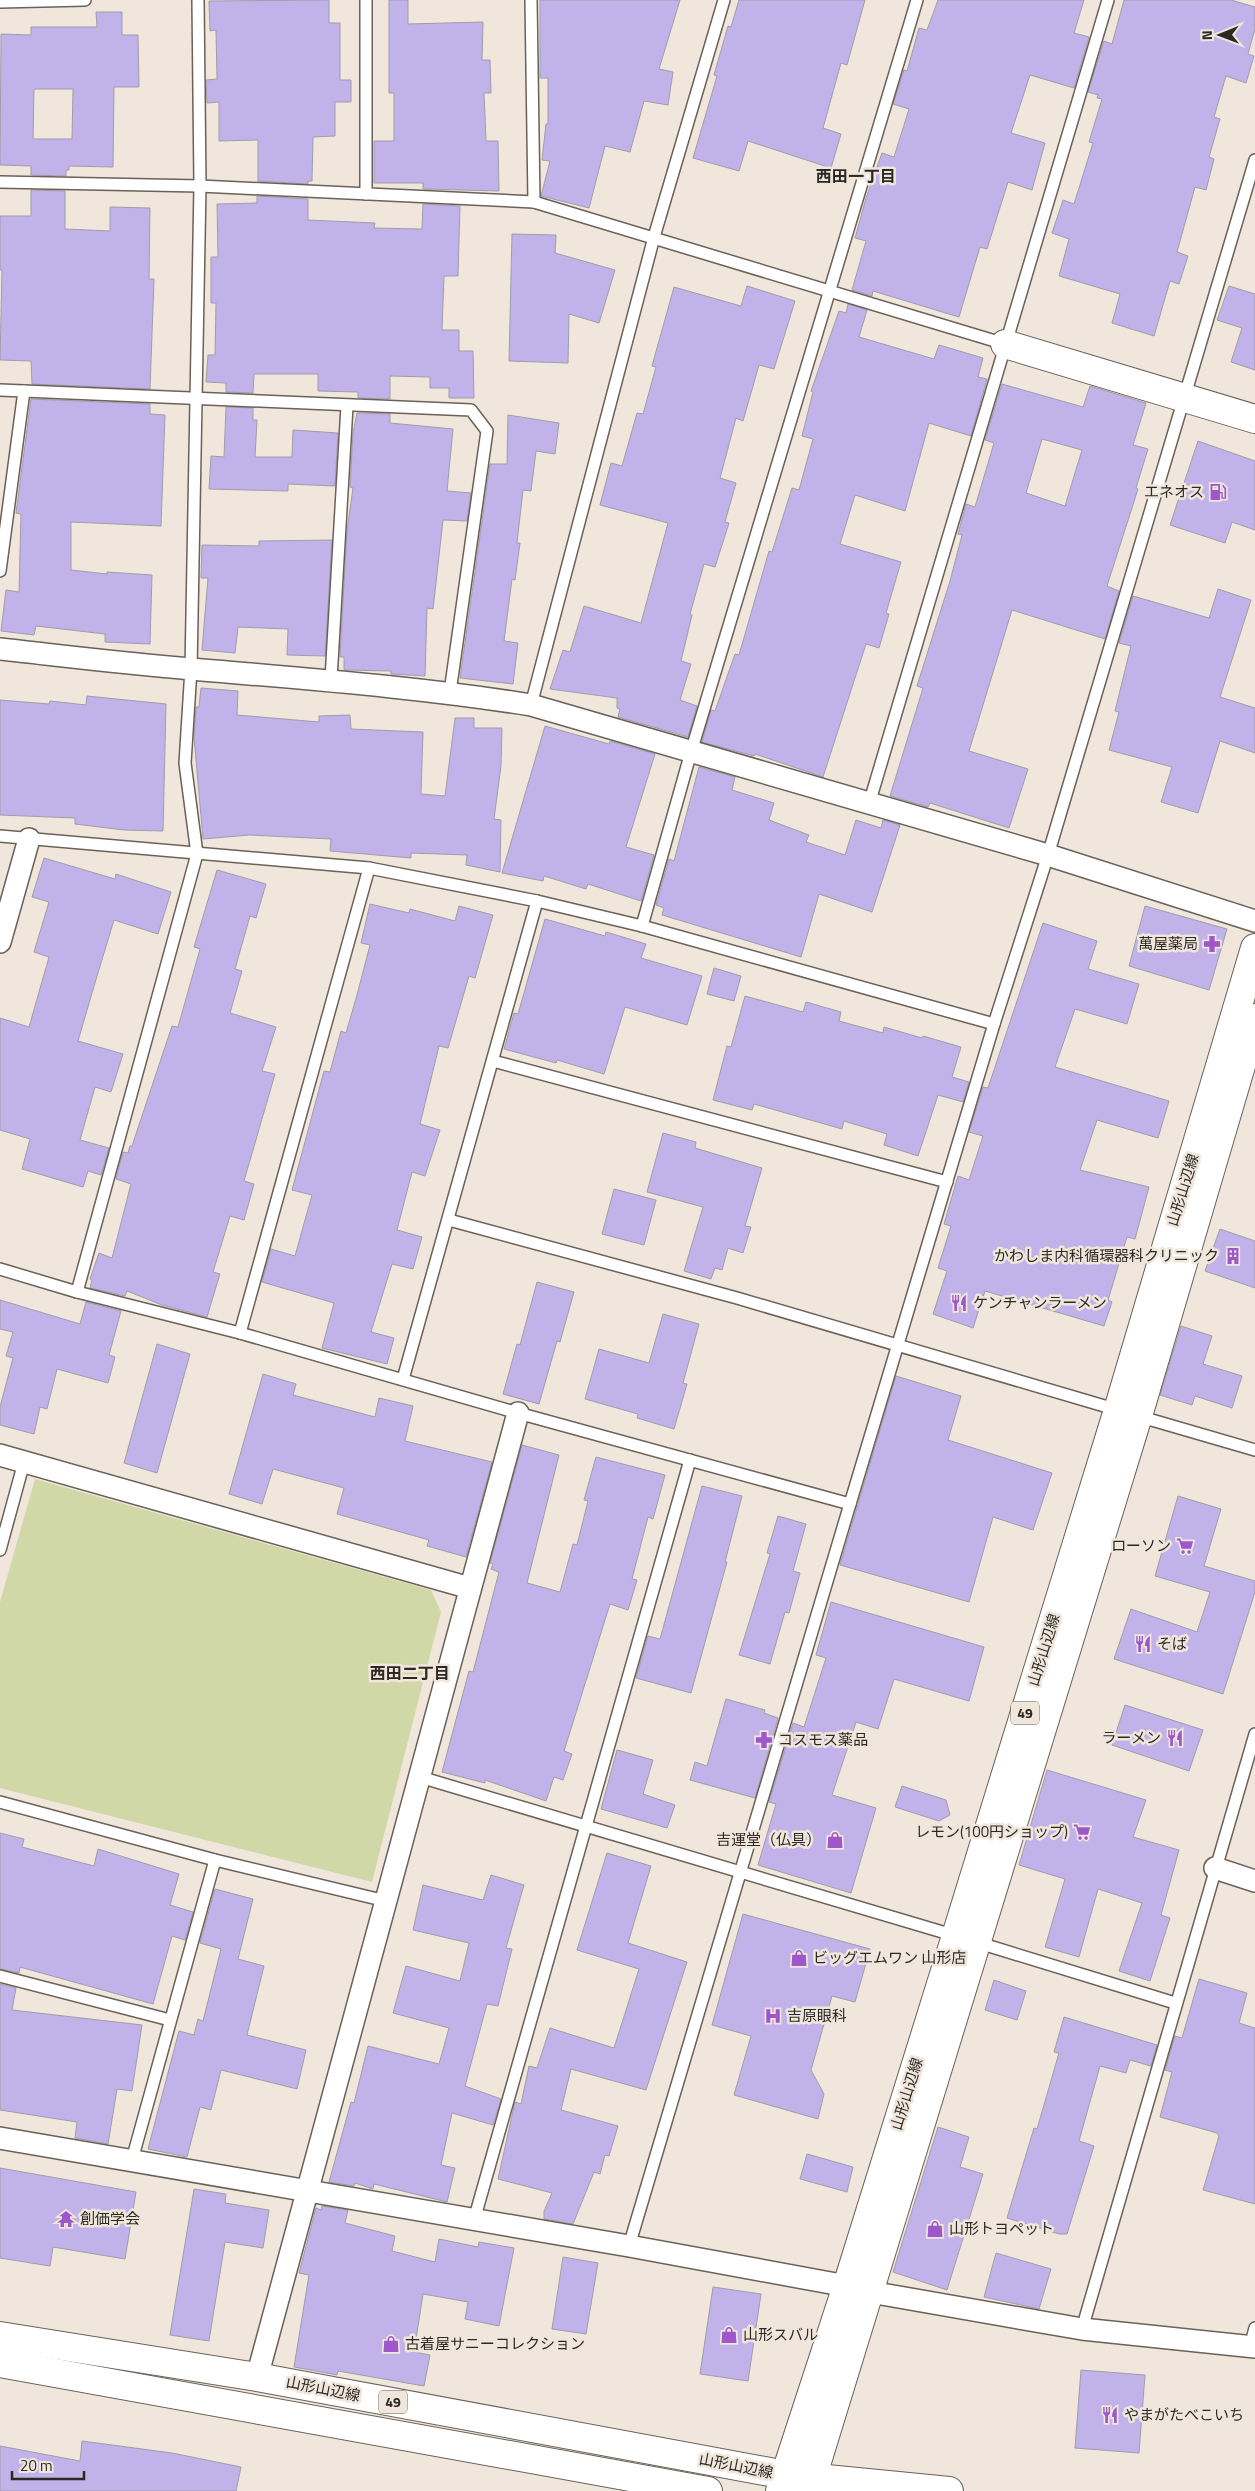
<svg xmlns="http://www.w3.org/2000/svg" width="1255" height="2491" font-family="'Titillium Web','Noto Sans JP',sans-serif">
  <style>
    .green { fill: #d1d8a7 }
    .building { fill: #c1b2ea; stroke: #a09daa; fill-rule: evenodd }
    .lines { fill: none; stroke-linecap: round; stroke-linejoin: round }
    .service-casing { stroke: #6a6158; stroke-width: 14 }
    .minor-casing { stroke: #6a6158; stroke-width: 24 }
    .tertiary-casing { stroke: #6a6158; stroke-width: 30 }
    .primary-casing { stroke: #6a6158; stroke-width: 30 }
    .service { stroke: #fff; stroke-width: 11 }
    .minor { stroke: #fff; stroke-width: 21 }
    .tertiary { stroke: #fff; stroke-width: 28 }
    .primary { stroke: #fff; stroke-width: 28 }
    .labels { text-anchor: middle; stroke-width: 5; stroke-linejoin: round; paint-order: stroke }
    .shield { fill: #f0e6db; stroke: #67615b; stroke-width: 1 }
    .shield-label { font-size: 14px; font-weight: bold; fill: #2c2824 }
    .poi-label { font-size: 15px; fill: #2c2824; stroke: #f0e6db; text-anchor: start }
    .street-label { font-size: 15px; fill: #2c2824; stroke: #f0e6db }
    .neighbourhood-label { font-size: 16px; font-weight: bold; fill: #2c2824; stroke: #f0e6db }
  </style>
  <rect width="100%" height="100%" fill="#f0e6db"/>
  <path class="green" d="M35,1479L431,1590L441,1612L372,1882L0,1788V1602Z"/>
  <g class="building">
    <path d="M329,0V23H340V80H351V102H335V136L313,137L312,181H308V184L258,181V140L219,141V102L207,103L206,80L217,79L216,30L210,31L209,1Z"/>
    <path d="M389,0H408V24L483,22L482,60H490L491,93H484L486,141H498L499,191L423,189V183H374V141H394V93H389Z"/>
    <path d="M540,0H680L659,69L673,72L668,105L644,101L630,152L605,146L589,208L541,196L550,161L542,160L546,124H548V78H540Z"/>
    <path d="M739,0H865L847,65L841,63L823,128L841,134L831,168L748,141L739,171L693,158L717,76L714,75L728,26L731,27Z"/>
    <path d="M938,0H1084L1074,33L1089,37L1074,88L1030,75L1011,133L1045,143L1032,190L1008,182L987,249L980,247L959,317L873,291L872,296L852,290L866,241L855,238L866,198L882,153L894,157L909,109L893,104L904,70L907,71L919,28L927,30Z"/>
    <path d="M1124,0H1231L1255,7V29L1248,54L1254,56L1246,83L1226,76L1214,117L1220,119L1209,157L1214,159L1206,190L1195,187L1177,252L1188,256L1179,284L1170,281L1154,336L1112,323L1120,294L1059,276L1069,239L1052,233L1063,200L1074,204L1093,143L1089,142L1102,99L1097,98L1098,95L1088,92L1104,41L1112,44Z"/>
    <path d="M96,12H122V35H138L139,87H114L113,167L69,166V170H66V176L31,175V166L0,165L1,34L31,35V27H97ZM34,89H73L72,139H33Z"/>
    <path d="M31,190L65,191V229L110,231V207L150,208L149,279H154L150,389L32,384L31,361L0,360L2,270H0V216H31Z"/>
    <path d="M257,196L308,199V220L375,223L374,228L422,229L423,204L460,206L458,276H444L442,330H459V351H473L474,398H449V388H430V377L390,376V399L358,398V392L318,391V374H254L253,393L226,392V383L206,382L208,355H215L216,303H211V257H218L217,204L257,203Z"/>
    <path d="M512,234L556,235L555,253L615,270L599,323L569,314L568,363L509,361Z"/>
    <path d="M747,286L795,301L774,369L759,365L743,421L736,418L720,478L736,483L725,522L729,523L715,567L704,564L690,614L692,615L681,661L691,664L680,700L697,706L688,737L618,717L620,709L617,708V698L550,689L563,650L570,652L584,606L641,623L668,523L600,505L611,463L622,466L637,413L643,414L656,367L652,366L674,287L741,306Z"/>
    <path d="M1229,286L1255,294V370L1231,362L1242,328L1217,320Z"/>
    <path d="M848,304L867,310L859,337L934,359L939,345L983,358L978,377L987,379L971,436L929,423L905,511L855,495L840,544L901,562L886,613L889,614L879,648L866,644L823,777L755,754L754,756L702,742L711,710L715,711L735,654L739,655L769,551L772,552L792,488L799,490L813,439L802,436L813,392L811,391L839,311L846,313Z"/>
    <path d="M1002,384L1083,407L1090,386L1146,403L1133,445L1148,449L1136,488L1138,489L1107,586L1119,591L1105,639L1012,610L969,751L1028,769L1009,828L930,803L928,807L890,796L923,688L917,686L950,581L962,535L958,534L966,504L975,507L994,443L985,440ZM1042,439L1082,450L1065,506L1026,493Z"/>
    <path d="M31,399L150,404V414L165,415L161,526L71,522V570L107,574V572L152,575L150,644L105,642V634L36,626L34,635L1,631L6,590L19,592L21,514L16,513Z"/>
    <path d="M226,407L253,408V420H257L255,457H292L293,430L338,433L335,486L288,484V491L209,489L211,456L224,457Z"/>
    <path d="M357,413L390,414V423L453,429L447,491L471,493L467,521L443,520L433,609L427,608L425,676L391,674V671L344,670V657H340L347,531L353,488L350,487L353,433Z"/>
    <path d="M508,415L559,423L555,454L536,451L531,491L523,490L517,543H520L515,580L512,579L504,641L518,643L513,684L460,678L490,464H507Z"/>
    <path d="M1198,441L1255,461V530L1232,522L1225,543L1170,525Z"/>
    <path d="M332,540L325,656L287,655L288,629L238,627L235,653L202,650L208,578H201L202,545L259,546V541Z"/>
    <path d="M1218,589L1251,600L1220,697L1255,708V753L1220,741L1198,813L1161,802L1172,767L1109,750L1119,712L1115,711L1131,646L1119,643L1133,596L1209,618Z"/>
    <path d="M201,688L238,691L237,715L319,722V716L350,715L351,729L423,732L421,794L445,796L455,718H474V728H502L501,766L494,819L501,820L500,872L466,865L467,855L411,853V858L330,851L331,839L249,835L203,839L194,737L196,707H199Z"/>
    <path d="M87,696L166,704L163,831L124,830L75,824V818L0,815V700L49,704L50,701L86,705Z"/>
    <path d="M545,726L609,744L610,741L655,754L626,847L654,855L641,901L588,884L586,889L544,876L543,881L502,873Z"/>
    <path d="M699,767L735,777L732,790L774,803L769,820L809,835L806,842L845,855L856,820L881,828L883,820L900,825L872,912L819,894L801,957L662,915L664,908L656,905L669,859L674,861Z"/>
    <path d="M44,858L115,879L116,874L171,892L158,934L114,920L97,976L78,1041L123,1054L111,1092L95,1087L80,1140L109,1148L101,1175L88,1171L83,1187L22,1169L30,1139L0,1130V1018L29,1027L49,957L34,952L49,902L32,897Z"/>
    <path d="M217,870L266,884L256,918L250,916L235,969L242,971L230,1013L276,1027L262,1071L275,1074L244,1181L254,1184L244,1220L230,1216L213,1272L220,1274L207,1317L162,1305L127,1291L125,1296L90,1288L92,1280L90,1279L99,1253L112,1258L131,1184L116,1179L123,1152L128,1153L130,1146H132L172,1026L178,1027L200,949L194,947Z"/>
    <path d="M370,904L409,913L410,909L455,921L459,906L493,915L475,978L469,976L448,1048L439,1046L420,1124L440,1130L425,1176L412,1172L397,1230L422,1237L413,1269L392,1264L371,1332L394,1338L387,1364L322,1348L334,1303L262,1282L271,1249L295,1256L312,1195L292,1190L324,1071L330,1072L341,1031L346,1033L357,995L370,945L361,943Z"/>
    <path d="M1145,906L1227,929L1209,990L1129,966Z"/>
    <path d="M545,919L605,936L606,932L646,944L641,958L702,976L687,1025L625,1007L604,1074L557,1060L556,1063L504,1049L514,1013L518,1014Z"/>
    <path d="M1043,923L1097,941L1088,969L1139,984L1127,1024L1075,1009L1055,1067L1169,1101L1158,1138L1097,1120L1080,1170L1149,1187L1135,1239L1127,1237L1108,1300L1112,1302L1104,1326L985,1291L973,1328L933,1314L947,1271L938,1268L951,1226L944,1224L958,1176L969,1180L983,1136L969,1132L983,1087L988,1088Z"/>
    <path d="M714,968L741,976L734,1001L707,994Z"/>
    <path d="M745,996L803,1012L806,1002L841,1012L839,1021L883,1033L884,1027L922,1038L923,1036L961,1047L952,1077L969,1082L963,1102L938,1095L918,1156L884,1145L887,1134L844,1121L842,1129L754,1104L752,1110L713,1100L727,1046L731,1047Z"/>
    <path d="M663,1133L696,1142L695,1148L762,1168L745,1226L751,1227L743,1253L728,1248L722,1270L715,1268L711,1279L684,1271L703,1207L647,1192Z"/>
    <path d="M614,1189L656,1200L644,1245L602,1234Z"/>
    <path d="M1220,1229L1255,1241V1288L1205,1271Z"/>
    <path d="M537,1282L574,1292L560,1342L557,1341L539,1404L503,1394L517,1344L520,1345Z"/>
    <path d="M0,1300L80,1324L86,1302L121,1311L109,1355L115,1357L108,1383L57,1369L47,1409L40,1407L34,1434L0,1425V1407L13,1358L6,1356L13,1332L0,1329Z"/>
    <path d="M663,1314L699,1324L683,1383L687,1384L674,1429L637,1418L638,1414L585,1399L599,1349L649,1363Z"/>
    <path d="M1181,1326L1212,1336L1203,1364L1242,1376L1232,1408L1195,1396L1192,1405L1160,1395Z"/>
    <path d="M157,1344L190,1354L157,1473L124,1463Z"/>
    <path d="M263,1374L296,1384L293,1395L375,1417L379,1398L413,1406L405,1441L492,1462L466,1557L427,1546L429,1540L337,1514L344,1488L273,1469L262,1504L229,1494Z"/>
    <path d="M896,1376L961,1396L948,1440L1052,1473L1033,1530L993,1517L969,1602L840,1565Z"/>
    <path d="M522,1445L559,1455L527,1583L560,1592L573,1544L577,1545L588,1501L584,1500L596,1457L665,1475L653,1519L648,1517L632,1579L637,1580L628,1610L610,1604L564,1751L572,1754L563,1780L554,1777L546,1801L485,1780V1783L442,1772L469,1671L473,1672L499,1572L491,1569L493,1564L490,1563Z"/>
    <path d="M702,1486L742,1496L725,1562H727L691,1693L636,1678L648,1636L660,1639Z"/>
    <path d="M1178,1496L1221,1509L1204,1566L1255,1581V1592L1223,1694L1114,1659L1131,1609L1197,1632L1210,1592L1155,1576Z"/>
    <path d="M778,1516L806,1524L793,1571L800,1573L789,1613L785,1612L770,1664L739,1655L770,1554L767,1553Z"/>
    <path d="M831,1602L984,1647L969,1701L894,1679L878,1729L856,1722L832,1795L876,1808L851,1893L758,1865L776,1804L769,1802L793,1723L804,1727L826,1658L816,1655Z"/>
    <path d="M726,1699L765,1710L764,1713L778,1718L755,1798L690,1780L695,1762L707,1766Z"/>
    <path d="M1125,1705L1203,1730L1189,1771L1112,1745Z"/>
    <path d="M617,1750L653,1760L643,1794L675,1805L667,1828L601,1809Z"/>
    <path d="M1047,1770L1146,1800L1133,1837L1179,1850L1161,1915L1170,1918L1150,1981L1119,1971L1142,1903L1098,1889L1079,1957L1045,1947L1065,1879L1019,1865Z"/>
    <path d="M902,1786L946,1800L950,1815L939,1821L895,1807Z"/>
    <path d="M0,1833L24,1839L22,1847L94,1866L98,1849L179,1874L170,1905L193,1912L185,1940L172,1936L153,2004L20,1967L19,1973L0,1969Z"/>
    <path d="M607,1853L651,1866L628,1943L687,1962L646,2090L571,2069L561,2110L618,2126L609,2156L605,2155L600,2174L594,2172L573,2224L544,2219V2211L552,2193L498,2179L515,2102L521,2104L529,2066L537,2068L550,2028L614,2048L639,1969L577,1950Z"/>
    <path d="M491,1875L524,1885L506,1948L512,1949L498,2006L487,2004L465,2086L501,2099L493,2125L452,2113L441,2165L455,2168L447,2202L374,2184L373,2189L355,2183L354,2186L329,2182L351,2102L354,2103L368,2046L439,2064L449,2028L393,2013L406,1966L460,1981L469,1943L413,1930L423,1885L483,1900Z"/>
    <path d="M215,1889L253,1899L238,1959L264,1966L247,2035L306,2050L297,2089L221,2070L211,2110L200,2107L187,2157L148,2149L179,2031L194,2035L198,2019L203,2021L221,1949L200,1943Z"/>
    <path d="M743,1914L870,1949L855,2002L832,1996L811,2070L824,2094L818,2119L734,2095L751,2036L712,2025Z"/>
    <path d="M1199,1979L1247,1993L1239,2023L1255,2028V2204L1203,2190L1219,2136L1217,2133L1160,2117L1172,2072L1165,2070L1175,2036L1182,2038Z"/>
    <path d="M994,1980L1026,1991L1017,2020L985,2010Z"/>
    <path d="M0,1984L16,1988L12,2010L142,2025L132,2091L117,2089L108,2144L75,2138L77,2122L0,2110Z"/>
    <path d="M1064,2017L1157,2045L1151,2066L1130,2060L1126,2073L1100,2066L1079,2141L1094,2146L1067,2234H1059L1007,2218L1034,2128L1037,2129L1059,2053L1054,2052Z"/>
    <path d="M938,2127L969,2137L960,2167L983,2174L947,2290L893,2272Z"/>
    <path d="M807,2154L853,2167L847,2192L800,2179Z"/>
    <path d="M0,2168L136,2192L125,2259L53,2247L50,2266L0,2258Z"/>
    <path d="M194,2189L226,2194L225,2203L269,2210L263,2248L225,2242L209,2341L170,2335Z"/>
    <path d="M322,2206L348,2210L345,2223L395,2236L392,2251L435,2262L439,2239L478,2247L479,2242L514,2248L499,2326L465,2319L468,2302L423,2294L414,2352L430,2355L424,2386L338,2371L337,2375L294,2367L309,2275L299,2273L316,2208L321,2210Z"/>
    <path d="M996,2253L1051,2269L1039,2309L984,2297Z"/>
    <path d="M563,2257L598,2263L586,2334L552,2329Z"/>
    <path d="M713,2287L761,2294L748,2381L700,2374Z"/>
    <path d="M1081,2370L1145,2375L1139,2453L1075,2448Z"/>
    <path d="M82,2441L172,2453L241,2467L236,2491H0V2446L80,2461Z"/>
  </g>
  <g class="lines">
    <g class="service-casing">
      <g id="service">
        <path d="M366,0V194"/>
        <path d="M531,0L534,202"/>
        <path d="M0,2L85,0"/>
        <path d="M0,182L200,186L534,202L1005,344"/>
        <path d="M0,390L471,410L487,431L450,692"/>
        <path d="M0,571L24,391"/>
        <path d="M331,679L347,406"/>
        <path d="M531,705L654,237L724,0"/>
        <path d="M869,804L1108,0"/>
        <path d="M0,836L369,868L537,901L642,926L994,1024"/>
        <path d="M642,926L691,752L917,0"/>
        <path d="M493,1061L947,1182"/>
        <path d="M449,1220L737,1298L1118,1410"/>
        <path d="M0,1269L77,1292L240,1333L518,1413L850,1504"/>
        <path d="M77,1292L197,854L185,763L191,669L200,186L198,0"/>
        <path d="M240,1333L369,868"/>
        <path d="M403,1379L537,901"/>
        <path d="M1138,1416L1255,1450"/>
        <path d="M0,1550L24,1462"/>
        <path d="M420,1777L956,1936"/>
        <path d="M0,1802L215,1860L386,1901"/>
        <path d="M976,1942L1175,2003"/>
        <path d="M0,1976L170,2020"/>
        <path d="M132,2160L215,1860"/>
        <path d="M474,2220L690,1460"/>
        <path d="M629,2246L850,1504L994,1024L1048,855L1255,160"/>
        <path d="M1082,2329L1255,1734"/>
        <path d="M1250,2347L1255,2328"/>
      </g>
    </g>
    <g class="minor-casing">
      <g id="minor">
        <path d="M0,649C64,656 128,664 192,669C306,679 419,687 531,705L1048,855L1255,921"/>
        <path d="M0,942L29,839"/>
        <path d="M0,1455L470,1588"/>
        <path d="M1215,1868L1255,1881"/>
        <path d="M0,2138L629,2246L847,2286L870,2292L1082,2329L1255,2347"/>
        <path d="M257,2377L518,1413"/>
      </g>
    </g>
    <g class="tertiary-casing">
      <path id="tertiary" d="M1005,344L1255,419"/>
    </g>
    <g class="primary-casing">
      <g id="primary">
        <path d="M0,2336L257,2377L786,2475L949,2491"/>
        <path d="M0,2363L708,2491"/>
        <path d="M780,2491L847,2286L956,1936L1118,1410L1255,948"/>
        <path d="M808,2491L1138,1416L1255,1018"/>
      </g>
    </g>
    <use href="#service" class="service"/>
    <use href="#minor" class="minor"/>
    <use href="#tertiary" class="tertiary"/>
    <use href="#primary" class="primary"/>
  </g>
  <defs>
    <g id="fuel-bare" transform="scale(1.35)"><path d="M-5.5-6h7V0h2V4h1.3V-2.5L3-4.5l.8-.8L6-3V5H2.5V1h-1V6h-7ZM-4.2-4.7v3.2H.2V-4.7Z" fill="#9d57cb" stroke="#f0e6db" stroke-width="2.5" paint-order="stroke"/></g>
    <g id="pharmacy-bare" transform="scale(1.35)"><path d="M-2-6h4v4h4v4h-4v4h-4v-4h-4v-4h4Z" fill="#9d57cb" stroke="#f0e6db" stroke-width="2.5" paint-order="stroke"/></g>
    <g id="building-bare" transform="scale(1.35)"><path d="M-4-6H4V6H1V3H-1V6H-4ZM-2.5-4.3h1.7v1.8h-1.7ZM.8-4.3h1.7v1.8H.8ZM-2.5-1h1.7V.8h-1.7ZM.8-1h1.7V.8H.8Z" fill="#9d57cb" stroke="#f0e6db" stroke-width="2.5" paint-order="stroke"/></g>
    <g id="restaurant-bare" transform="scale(1.35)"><path d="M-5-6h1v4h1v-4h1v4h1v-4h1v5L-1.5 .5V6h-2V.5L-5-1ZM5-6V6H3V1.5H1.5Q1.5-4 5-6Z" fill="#9d57cb" stroke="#f0e6db" stroke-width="2.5" paint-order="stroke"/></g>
    <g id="supermarket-bare" transform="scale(1.35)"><path d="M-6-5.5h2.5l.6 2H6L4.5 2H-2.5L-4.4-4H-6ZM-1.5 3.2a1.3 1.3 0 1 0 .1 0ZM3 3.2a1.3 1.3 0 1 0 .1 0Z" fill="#9d57cb" stroke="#f0e6db" stroke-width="2.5" paint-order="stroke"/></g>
    <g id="shop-bare" transform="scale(1.35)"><path d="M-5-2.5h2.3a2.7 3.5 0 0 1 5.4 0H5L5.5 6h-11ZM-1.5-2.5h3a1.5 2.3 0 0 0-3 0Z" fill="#9d57cb" stroke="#f0e6db" stroke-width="2.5" paint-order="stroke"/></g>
    <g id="hospital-bare" transform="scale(1.35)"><path d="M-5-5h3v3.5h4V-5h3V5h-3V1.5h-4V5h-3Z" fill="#9d57cb" stroke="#f0e6db" stroke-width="2.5" paint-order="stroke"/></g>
    <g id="temple-bare" transform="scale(1.35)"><path d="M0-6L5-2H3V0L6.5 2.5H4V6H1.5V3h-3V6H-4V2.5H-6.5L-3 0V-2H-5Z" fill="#9d57cb" stroke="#f0e6db" stroke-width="2.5" paint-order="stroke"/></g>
  </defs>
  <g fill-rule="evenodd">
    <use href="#fuel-bare" x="1218" y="492"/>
    <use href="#pharmacy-bare" x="1212" y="944"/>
    <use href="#building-bare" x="1233" y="1256"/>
    <use href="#restaurant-bare" x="959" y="1303"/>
    <use href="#supermarket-bare" x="1185" y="1546"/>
    <use href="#restaurant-bare" x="1143" y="1644"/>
    <use href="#restaurant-bare" x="1175" y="1738"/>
    <use href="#pharmacy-bare" x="764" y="1740"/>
    <use href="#supermarket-bare" x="1082" y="1832"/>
    <use href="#shop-bare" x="835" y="1840"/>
    <use href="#shop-bare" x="799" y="1958"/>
    <use href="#hospital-bare" x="773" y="2016"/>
    <use href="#temple-bare" x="66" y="2219"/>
    <use href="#shop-bare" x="935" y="2229"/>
    <use href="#shop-bare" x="729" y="2335"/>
    <use href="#shop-bare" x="391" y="2344"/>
    <use href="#restaurant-bare" x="1110" y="2415"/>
  </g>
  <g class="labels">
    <g class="shield">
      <rect x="1011" y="1701.5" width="28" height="23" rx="4"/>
      <rect x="379" y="2390.5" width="28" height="23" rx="4"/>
    </g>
    <g class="shield-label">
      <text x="1025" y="1718">49</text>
      <text x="393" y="2407">49</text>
    </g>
    <g class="poi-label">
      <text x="1204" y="497" text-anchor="end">エネオス</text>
      <text x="1198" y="949" text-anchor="end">萬屋薬局</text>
      <text x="1219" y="1261" text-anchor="end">かわしま内科循環器科クリニック</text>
      <text x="973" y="1308">ケンチャンラーメン</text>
      <text x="1171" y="1551" text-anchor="end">ローソン</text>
      <text x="1157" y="1649">そば</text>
      <text x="1161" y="1743" text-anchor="end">ラーメン</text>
      <text x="778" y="1745">コスモス薬品</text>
      <text x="1068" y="1837" text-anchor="end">レモン(100円ショップ)</text>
      <text x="821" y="1845" text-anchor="end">吉運堂（仏具）</text>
      <text x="813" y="1963">ビッグエムワン 山形店</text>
      <text x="787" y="2021">吉原眼科</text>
      <text x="80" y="2224">創価学会</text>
      <text x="949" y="2234">山形トヨペット</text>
      <text x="743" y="2340">山形スバル</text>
      <text x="405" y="2349">古着屋サニーコレクション</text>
      <text x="1124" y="2420">やまがたべこいち</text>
    </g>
    <g class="street-label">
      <text transform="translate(1183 1190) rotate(-73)" y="5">山形山辺線</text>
      <text transform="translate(1044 1650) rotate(-73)" y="5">山形山辺線</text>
      <text transform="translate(907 2094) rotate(-73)" y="5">山形山辺線</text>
      <text transform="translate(323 2389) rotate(11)" y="5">山形山辺線</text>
      <text transform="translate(736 2466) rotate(11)" y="5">山形山辺線</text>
    </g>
    <g class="neighbourhood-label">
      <text x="856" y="182">西田一丁目</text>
      <text x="410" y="1679">西田二丁目</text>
    </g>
  </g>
  <g transform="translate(1220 35) rotate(269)" stroke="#f0e6db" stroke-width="4" paint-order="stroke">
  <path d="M0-4L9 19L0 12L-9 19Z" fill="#2c2824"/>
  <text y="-8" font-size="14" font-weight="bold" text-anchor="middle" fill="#2c2824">N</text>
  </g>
  <path d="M12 2471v8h72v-8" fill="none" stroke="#2c2824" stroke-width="2.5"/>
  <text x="20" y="2471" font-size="15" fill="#2c2824" stroke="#f0e6db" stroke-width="4" paint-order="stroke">20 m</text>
</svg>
